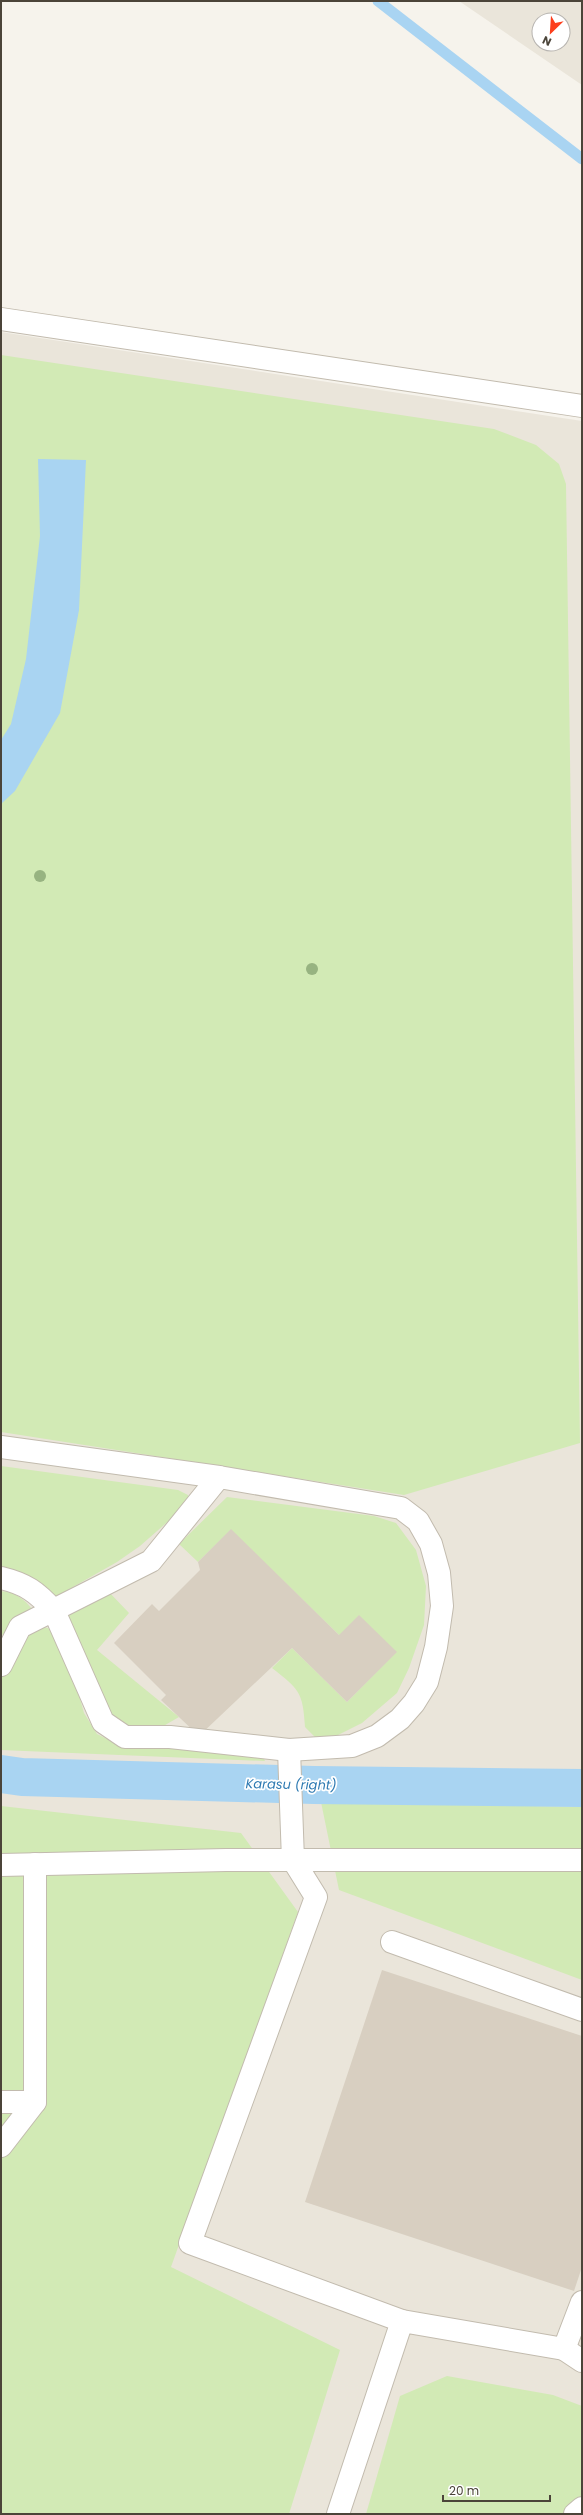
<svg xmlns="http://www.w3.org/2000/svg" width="583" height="2515" font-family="Poppins,sans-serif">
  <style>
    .residential { fill: #eae5da; fill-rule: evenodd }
    .green { fill: #d2eab5 }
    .water { fill: #a9d4f2 }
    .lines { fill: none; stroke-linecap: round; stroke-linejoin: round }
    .stream { stroke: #a9d4f2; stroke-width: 11 }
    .canal { stroke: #a9d4f2; stroke-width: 38 }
    .building { fill: #d8cfc1 }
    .minor-casing { stroke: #c2bbae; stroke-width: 24 }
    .minor { stroke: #fff; stroke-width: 22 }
    .tree { fill: #97b381 }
    .labels { text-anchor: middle; stroke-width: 3.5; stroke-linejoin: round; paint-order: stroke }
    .water-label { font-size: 13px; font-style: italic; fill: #2e7ab2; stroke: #fff }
  </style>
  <rect width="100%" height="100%" fill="#f6f3ec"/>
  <g class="residential">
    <path d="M459,1H582V85ZM539,20H563V44H539Z"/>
    <path d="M1,332L582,421V2514H1Z"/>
  </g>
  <g class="green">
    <path d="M1,355L494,429L536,445L559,464L566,484L580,1443L404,1495L1,1432Z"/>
    <path d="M1,1466L178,1490L188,1495L189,1503L140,1546L117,1562L50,1600L29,1576L1,1566Z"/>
    <path d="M227,1497L374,1516L396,1523L416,1550L426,1586L424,1625L409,1668L397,1693L362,1723L332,1738H316L305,1727C303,1692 299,1689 272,1668L292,1648L347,1702L396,1652L339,1635L231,1530L198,1562L179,1544Z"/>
    <path d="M107,1590L129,1613L97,1650L179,1717L153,1732L129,1730L105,1717L66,1615Z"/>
    <path d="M1,1591C15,1592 24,1599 32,1609L1,1636Z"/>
    <path d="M35,1626L48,1628L60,1643L75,1681L84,1713L97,1734L121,1746L150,1748L167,1744L261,1753L265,1761L1,1750V1675L19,1638Z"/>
    <path d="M321,1802L582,1807V1980L339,1890Z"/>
    <path d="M1,1806L241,1833L298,1912L171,2267L340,2350L289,2514H1Z"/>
    <path d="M447,2376L553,2395L582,2406V2514H366L400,2396Z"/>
  </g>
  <path class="water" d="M38,459L86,460L79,610L60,713L15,791L1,804V740L11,724L26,659L40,536Z"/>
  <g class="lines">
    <path class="stream" d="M378,1L582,159"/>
    <path class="canal" d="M1,1774L22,1777L314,1785L582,1788"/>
  </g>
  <g class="building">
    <path d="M231,1529L339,1635L359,1615L397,1652L347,1702L292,1648L199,1736L161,1700L166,1695L114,1643L152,1604L159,1611L200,1570L198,1562Z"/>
    <path d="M382,1970L582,2036V2267L574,2291L305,2202Z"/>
  </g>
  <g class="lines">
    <g class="minor-casing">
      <g id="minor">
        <path d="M1,319L582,406"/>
        <path d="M1,1447L219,1477L401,1508L418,1521L431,1544L439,1573L442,1606L436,1647L427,1682L414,1703L400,1719L377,1736L352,1746L289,1750L170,1737H125L103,1722L54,1611C37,1592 26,1584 1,1578"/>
        <path d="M1,1665L20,1627L151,1561L219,1477"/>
        <path d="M289,1750L293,1860L316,1897L190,2243L402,2321"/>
        <path d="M1,1865L226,1860H582"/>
        <path d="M392,1942L582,2010"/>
        <path d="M1,2102H35"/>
        <path d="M1,2146L35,2102V1864"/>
        <path d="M564,2349L582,2361"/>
        <path d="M338,2514L402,2321L564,2349L582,2302"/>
        <path d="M575,2514L582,2508"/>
      </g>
    </g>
    <use href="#minor" class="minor"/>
  </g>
  <g class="tree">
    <circle cx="40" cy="876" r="6"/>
    <circle cx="312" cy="969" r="6"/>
  </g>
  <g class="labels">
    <g class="water-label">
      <text transform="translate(291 1784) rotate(1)" y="5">Karasu (right)</text>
    </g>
  </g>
  <rect width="583" height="2515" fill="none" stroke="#4b4439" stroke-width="4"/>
  <g transform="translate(551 32) rotate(205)"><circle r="19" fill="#ffffff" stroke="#b7b4b0"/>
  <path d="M0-3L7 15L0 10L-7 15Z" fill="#fc3f1d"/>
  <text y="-6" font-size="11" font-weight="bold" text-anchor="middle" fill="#4b4439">N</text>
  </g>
  <path d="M443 2495v6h107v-6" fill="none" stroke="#4b4439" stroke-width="2"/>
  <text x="449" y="2495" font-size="12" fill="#4b4439" stroke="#ffffff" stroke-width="3" paint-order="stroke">20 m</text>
</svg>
